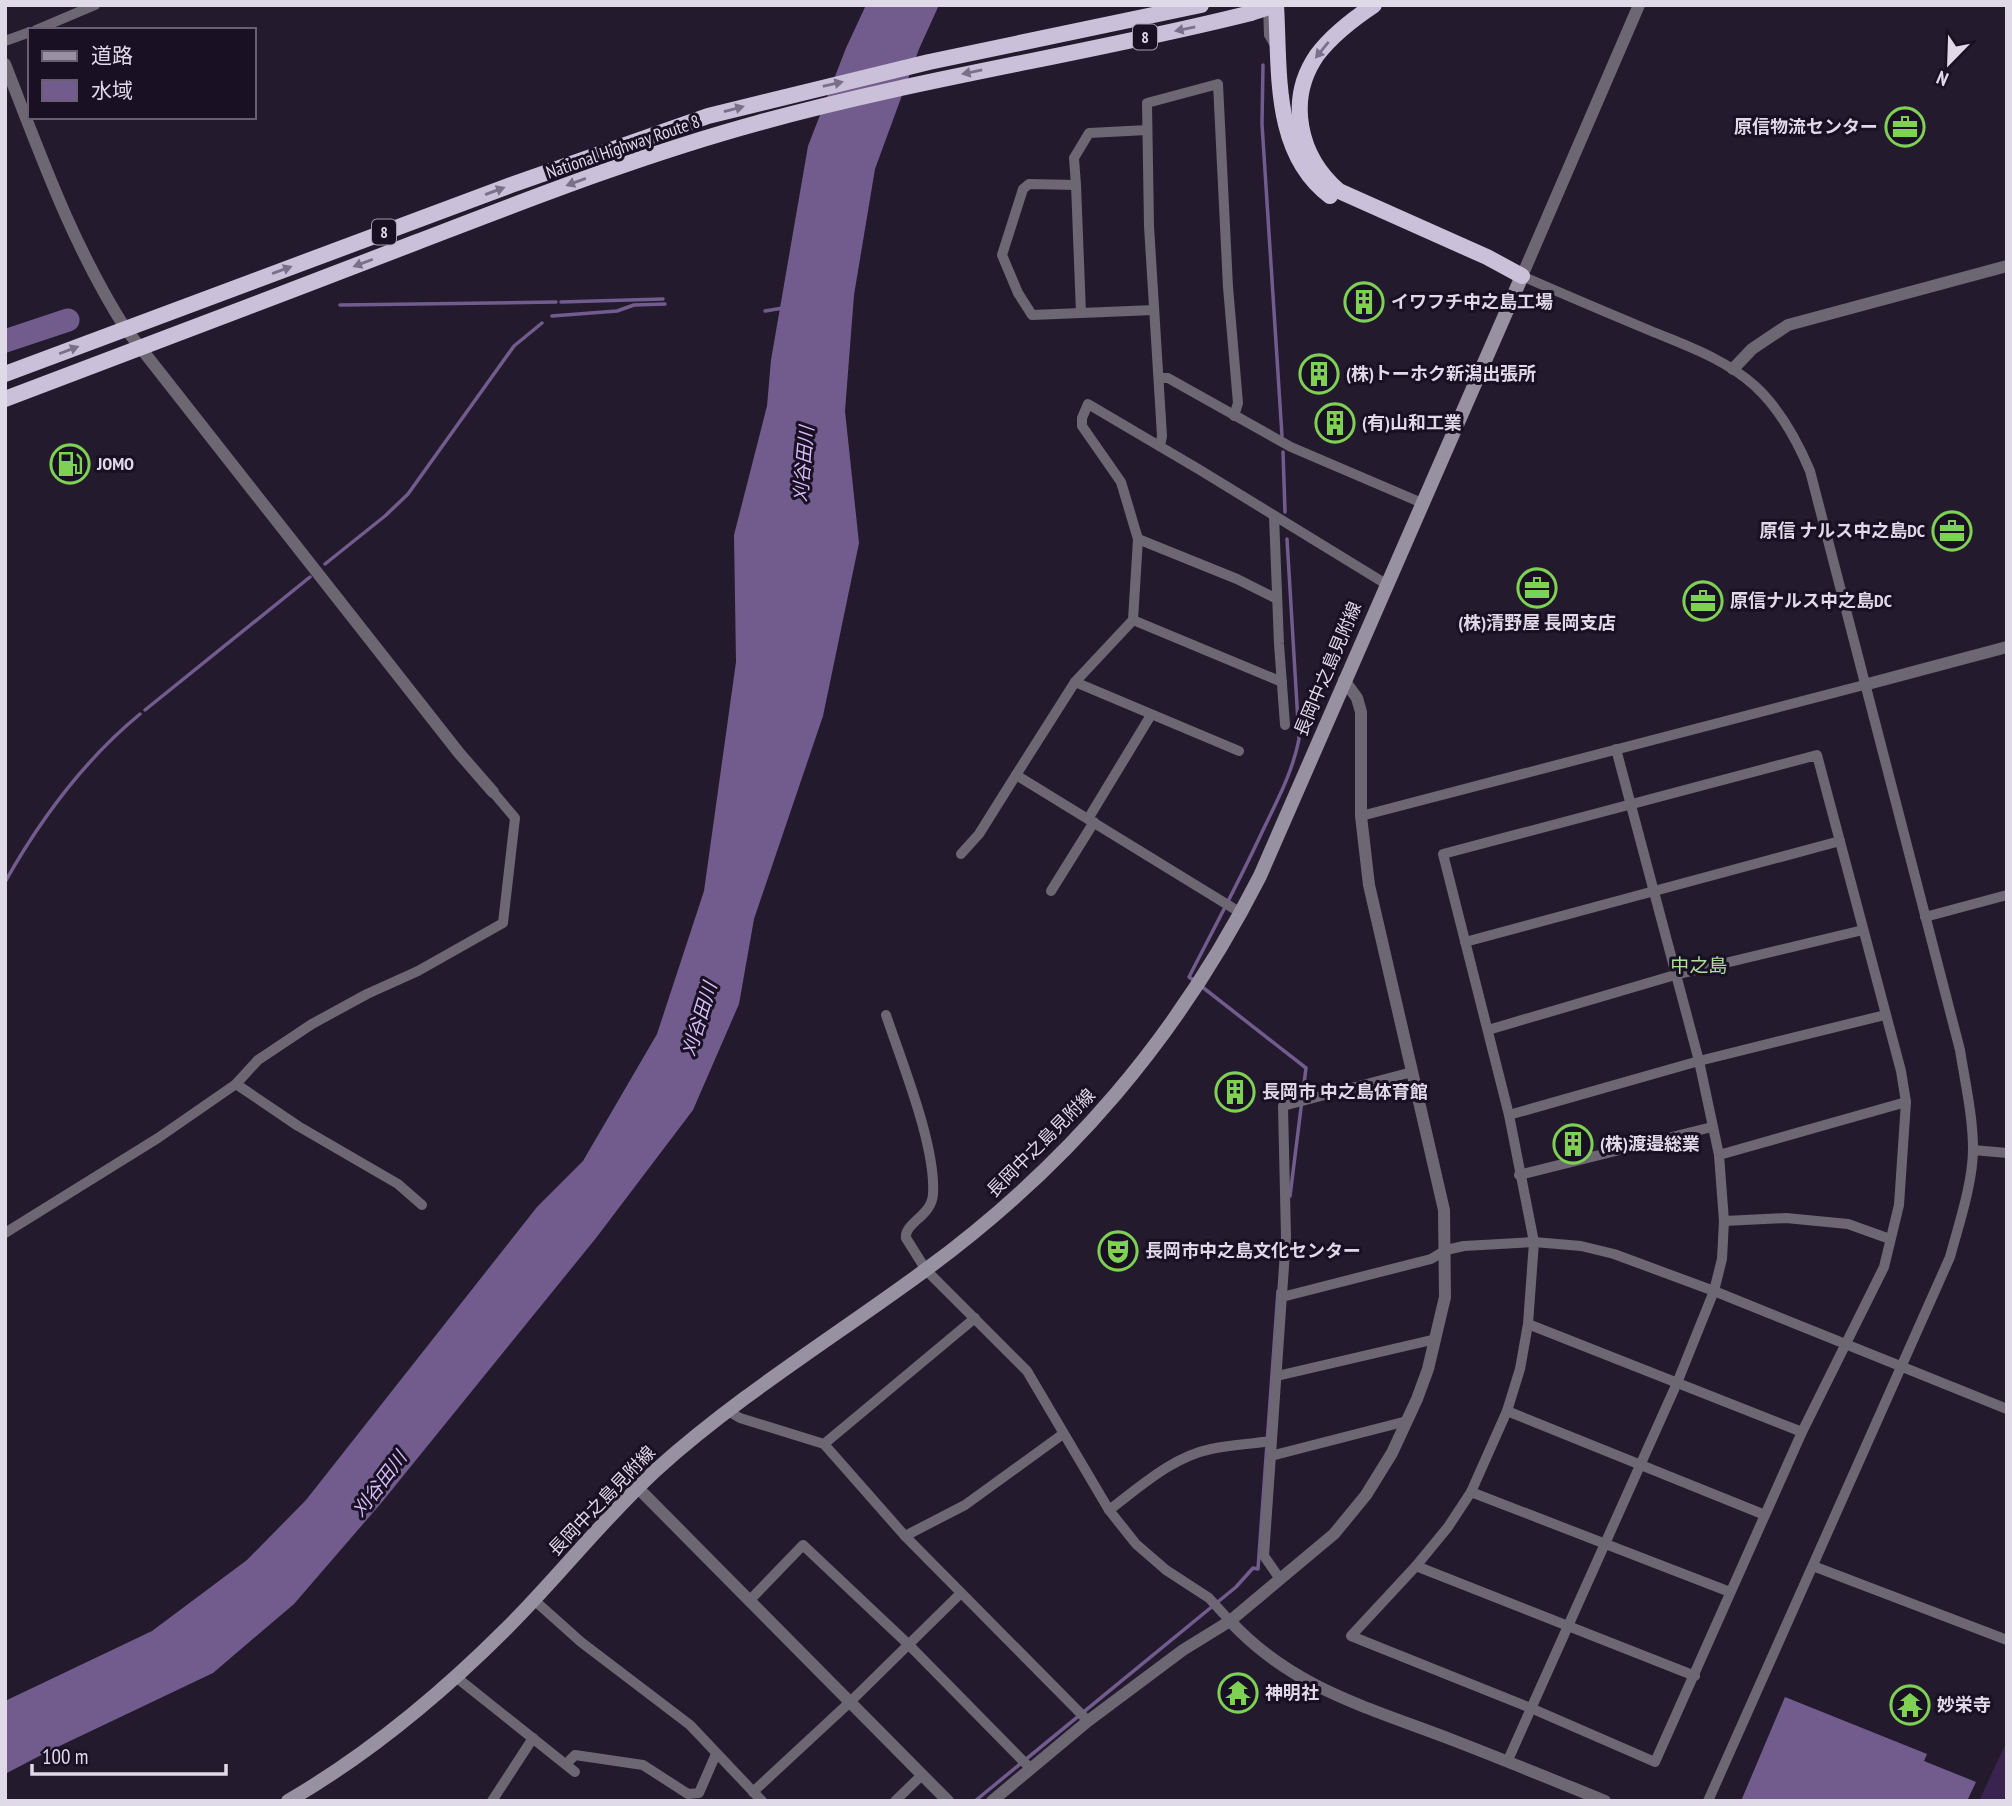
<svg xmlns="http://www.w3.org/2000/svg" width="2012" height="1806" font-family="'PT Sans Narrow','Noto Sans JP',sans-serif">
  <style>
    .green { fill: #38244f }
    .water { fill: #725c8d }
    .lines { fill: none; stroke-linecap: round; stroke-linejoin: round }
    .stream { stroke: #725c8d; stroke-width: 3.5 }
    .river { stroke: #725c8d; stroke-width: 23 }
    .minor { stroke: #6c6772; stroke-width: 10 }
    .tertiary { stroke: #6c6772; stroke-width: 12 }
    .secondary { stroke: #9891a2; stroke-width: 14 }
    .trunk { stroke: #cac0d9; stroke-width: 16 }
    .trunk-bridge { stroke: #cac0d9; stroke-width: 16 }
    .oneway { fill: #7a7188 }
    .labels { text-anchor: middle; stroke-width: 6; stroke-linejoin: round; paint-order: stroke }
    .shield { fill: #191024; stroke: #a49dad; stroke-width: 2 }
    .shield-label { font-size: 16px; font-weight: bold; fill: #dfd9e8 }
    .poi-label { font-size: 18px; font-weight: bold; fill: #dfd9e8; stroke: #191024; text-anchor: start }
    .street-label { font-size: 18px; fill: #dfd9e8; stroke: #191024 }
    .water-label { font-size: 19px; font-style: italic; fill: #d6bcf8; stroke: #191024 }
    .neighbourhood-label { font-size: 19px; fill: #b1df9d; stroke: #191024 }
  </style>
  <rect width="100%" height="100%" fill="#231a2e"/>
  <path class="green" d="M2007,1741V1793L2003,1801H1979Z"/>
  <g class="water">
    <path d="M866,5H939L919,49L875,169L854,295L845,411L859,543L823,716L754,919L739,1004L693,1110L596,1238L382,1502L294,1604L213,1673L49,1751L5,1774V1701L152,1631L247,1560L306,1500L537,1207L583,1161L657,1034L704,891L736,662L734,535L767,406L771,360L808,146L846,48Z"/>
    <path d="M1785,1697L1927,1754L1924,1761L1976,1782L1967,1801H1741Z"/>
  </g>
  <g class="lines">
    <g class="stream">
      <path d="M1263,65L1262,124L1282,436"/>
      <path d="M561,302L663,299"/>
      <path d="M340,305L556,302"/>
      <path d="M765,311L783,308"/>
      <path d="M552,316L617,311L634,305L665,304"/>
      <path d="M1283,452L1285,512"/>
      <path d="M325,564L385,516L408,494L514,346L542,323"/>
      <path d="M145,710L310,577"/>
      <path d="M5,882C41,818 83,761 140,714"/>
      <path d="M1195,981L1189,977C1214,928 1240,880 1263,830C1277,801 1293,771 1299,739L1287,539"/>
      <path d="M1201,986L1306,1068L1290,1196"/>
      <path d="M975,1801L1236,1587L1253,1568L1258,1569L1278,1291"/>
    </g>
    <path class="river" d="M5,341L68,320"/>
    <g class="minor">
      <path d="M1268,5L1269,35L1275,45"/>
      <path d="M36,30L95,5"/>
      <path d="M5,41L30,32"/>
      <path d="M1147,130L1089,133L1074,158L1076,185L1029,184L1023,189L1002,255L1018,293L1032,315L1154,310"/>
      <path d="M1076,185L1081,313"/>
      <path d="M1522,276C1565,295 1608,313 1651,331C1687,346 1725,359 1755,386C1780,409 1797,440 1810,471L1960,1050C1965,1082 1973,1116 1973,1149C1973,1182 1959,1224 1950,1257L1708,1801"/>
      <path d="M1160,378H1168L1291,447L1422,503"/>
      <path d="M1160,446L1162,436L1149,226L1147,103L1218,84L1228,287L1238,403L1234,416"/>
      <path d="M1274,516L1279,644L1285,725"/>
      <path d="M1277,599L1237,579L1138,539L1121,482L1082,426V418L1088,404L1200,470L1386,584"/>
      <path d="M1133,620L1282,682"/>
      <path d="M1075,682L1133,620L1138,539"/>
      <path d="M1239,751L1075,682L1016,775L1241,913"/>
      <path d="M1817,755L1901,1071L1906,1102L1899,1205L1884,1267L1802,1432L1655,1762L1533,1709L1351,1636L1416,1566L1448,1527L1471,1492L1507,1411L1520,1369L1528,1324L1534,1242L1509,1115L1443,854Z"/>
      <path d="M1361,816L1864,685"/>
      <path d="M1088,819L1151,715"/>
      <path d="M961,854L979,834L1016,775"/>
      <path d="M1051,891L1094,822"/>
      <path d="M1925,917L2007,895"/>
      <path d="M1465,942L1840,841"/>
      <path d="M886,1015C902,1063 936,1146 933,1194C932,1216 904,1223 906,1238L926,1270L1027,1371L1109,1510L1136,1544L1166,1570L1209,1598L1230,1621"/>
      <path d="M1488,1030L1675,975L1863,930"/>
      <path d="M236,1084L298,1126L398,1184L422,1205"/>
      <path d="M1509,1115L1699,1061L1885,1015"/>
      <path d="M1973,1150L2007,1153"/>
      <path d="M1719,1155L1906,1102"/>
      <path d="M1519,1175L1712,1127"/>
      <path d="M1724,1221L1786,1218L1848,1224L1890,1239"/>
      <path d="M5,1233L158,1138L236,1084L258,1060L312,1024L367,994L418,971L503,923L515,818L493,792"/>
      <path d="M1282,1297L1431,1259L1446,1250L1464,1246L1534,1242L1581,1246L1614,1254L1714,1291L2007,1409"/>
      <path d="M1528,1324L1802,1432"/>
      <path d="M1277,1376L1436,1339"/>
      <path d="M728,1411L740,1418L824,1444L905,1536L1088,1721"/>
      <path d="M1507,1411L1765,1515"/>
      <path d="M824,1444L975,1318"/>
      <path d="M1271,1456L1407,1421"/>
      <path d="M1471,1492L1730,1592"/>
      <path d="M1109,1510C1140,1487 1172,1457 1211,1449C1230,1445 1251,1444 1270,1441"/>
      <path d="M905,1536L965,1505L1063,1434"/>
      <path d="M1416,1566L1695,1676"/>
      <path d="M1813,1566L2007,1640"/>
      <path d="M1280,1579L1264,1556L1286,1237L1283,1106L1412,1072"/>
      <path d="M534,1600L581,1642L690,1725L762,1801"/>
      <path d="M749,1601L803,1545L909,1645L1030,1768"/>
      <path d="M456,1677L575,1772"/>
      <path d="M1508,1760L1677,1383L1714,1291L1722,1259L1724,1221L1719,1155L1699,1061L1616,749"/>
      <path d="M566,1764L575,1755L643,1765L688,1794L699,1793L716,1754"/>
      <path d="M753,1792L850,1702L960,1594"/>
      <path d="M492,1801L533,1738"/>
      <path d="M895,1801L922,1775"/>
    </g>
    <g class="tertiary">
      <path d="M5,64C41,156 72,244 125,328L459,753L493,792"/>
      <path d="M1522,276L1639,5"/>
      <path d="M1733,369L1752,349L1788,325L2007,266"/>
      <path d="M1864,685L2007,647"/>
      <path d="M638,1488L948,1801"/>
      <path d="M1230,1621C1292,1688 1367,1707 1450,1739C1502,1759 1553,1780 1605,1801"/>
      <path d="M992,1801L1088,1721L1183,1650L1230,1621L1334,1534L1366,1495L1392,1453L1417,1399L1428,1369L1445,1297L1444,1210L1369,885L1361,816V712L1357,698L1344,680"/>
    </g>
    <path class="secondary" d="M288,1801C369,1754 441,1694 507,1628C558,1577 603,1519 656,1470C738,1396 834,1337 924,1271C1069,1165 1178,1037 1260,876L1522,276"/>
    <g class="trunk">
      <path d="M1276,5C1280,70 1272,153 1330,196"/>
      <path d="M1374,5C1353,19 1332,35 1317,55C1286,100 1299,157 1339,191L1487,257L1522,276"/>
      <path d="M5,374L511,185L708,116L929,62L1201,5"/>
      <path d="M5,399C143,347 280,295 417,242C529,199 641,155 758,123C920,78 1088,54 1251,13"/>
    </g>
    <path class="trunk-bridge" d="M1251,13L1275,5"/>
  </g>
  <defs><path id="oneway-solid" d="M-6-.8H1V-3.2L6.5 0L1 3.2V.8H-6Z" transform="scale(1.75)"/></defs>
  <g class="oneway">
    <use href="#oneway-solid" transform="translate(1185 29) rotate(168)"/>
    <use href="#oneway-solid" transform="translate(1322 50) rotate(129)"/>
    <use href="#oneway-solid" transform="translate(972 72) rotate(168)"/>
    <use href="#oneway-solid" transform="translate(833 84) rotate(-13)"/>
    <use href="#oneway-solid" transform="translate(734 109) rotate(-15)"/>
    <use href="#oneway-solid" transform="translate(576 182) rotate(160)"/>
    <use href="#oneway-solid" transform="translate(495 191) rotate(-20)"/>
    <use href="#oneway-solid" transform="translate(363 263) rotate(159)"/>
    <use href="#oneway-solid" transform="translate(282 270) rotate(-20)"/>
    <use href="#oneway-solid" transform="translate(69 350) rotate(-21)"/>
  </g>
  <defs>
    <g id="office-ring" transform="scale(2.0125)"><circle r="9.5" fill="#191024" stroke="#7ed153" stroke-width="1.5"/><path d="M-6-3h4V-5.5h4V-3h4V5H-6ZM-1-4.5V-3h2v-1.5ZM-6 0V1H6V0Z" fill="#7ed153"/></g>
    <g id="building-ring" transform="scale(2.0125)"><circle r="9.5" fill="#191024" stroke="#7ed153" stroke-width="1.5"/><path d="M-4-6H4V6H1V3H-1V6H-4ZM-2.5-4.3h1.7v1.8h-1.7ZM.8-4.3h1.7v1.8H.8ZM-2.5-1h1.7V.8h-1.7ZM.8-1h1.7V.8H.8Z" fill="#7ed153"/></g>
    <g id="fuel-ring" transform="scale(2.0125)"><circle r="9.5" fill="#191024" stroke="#7ed153" stroke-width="1.5"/><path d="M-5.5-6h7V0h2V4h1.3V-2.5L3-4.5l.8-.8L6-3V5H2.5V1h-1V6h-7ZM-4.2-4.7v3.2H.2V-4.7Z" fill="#7ed153"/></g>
    <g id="theatre-ring" transform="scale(2.0125)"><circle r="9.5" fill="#191024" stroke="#7ed153" stroke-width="1.5"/><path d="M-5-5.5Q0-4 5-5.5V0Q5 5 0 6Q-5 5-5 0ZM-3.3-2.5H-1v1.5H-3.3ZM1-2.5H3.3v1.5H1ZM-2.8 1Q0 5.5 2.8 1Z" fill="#7ed153"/></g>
    <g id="temple-ring" transform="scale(2.0125)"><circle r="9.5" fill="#191024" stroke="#7ed153" stroke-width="1.5"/><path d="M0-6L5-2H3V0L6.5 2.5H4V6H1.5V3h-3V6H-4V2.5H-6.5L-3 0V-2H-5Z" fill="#7ed153"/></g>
  </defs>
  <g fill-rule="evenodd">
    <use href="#office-ring" x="1905" y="127"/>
    <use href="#building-ring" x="1364" y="302"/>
    <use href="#building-ring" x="1319" y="374"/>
    <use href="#building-ring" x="1335" y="423"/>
    <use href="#fuel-ring" x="70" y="464"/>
    <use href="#office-ring" x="1952" y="531"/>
    <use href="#office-ring" x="1537" y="588"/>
    <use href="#office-ring" x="1703" y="601"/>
    <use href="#building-ring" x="1235" y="1092"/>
    <use href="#building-ring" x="1573" y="1144"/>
    <use href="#theatre-ring" x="1118" y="1251"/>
    <use href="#temple-ring" x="1238" y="1693"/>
    <use href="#temple-ring" x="1910" y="1705"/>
  </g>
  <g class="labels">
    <g class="shield">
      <rect x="1133" y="24.5" width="24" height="25" rx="5"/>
      <rect x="372" y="219.5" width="24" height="25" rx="5"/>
    </g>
    <g class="shield-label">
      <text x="1145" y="43">8</text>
      <text x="384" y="238">8</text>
    </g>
    <g class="poi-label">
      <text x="1878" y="133" text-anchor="end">原信物流センター</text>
      <text x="1391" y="308">イワフチ中之島工場</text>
      <text x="1346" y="380">(株)トーホク新潟出張所</text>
      <text x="1362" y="429">(有)山和工業</text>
      <text x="97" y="470">JOMO</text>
      <text x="1925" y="537" text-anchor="end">原信 ナルス中之島DC</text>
      <text x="1730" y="607">原信ナルス中之島DC</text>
      <text x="1537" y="629" text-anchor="middle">(株)清野屋 長岡支店</text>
      <text x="1262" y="1098">長岡市 中之島体育館</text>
      <text x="1600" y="1150">(株)渡邉総業</text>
      <text x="1145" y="1257">長岡市中之島文化センター</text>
      <text x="1265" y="1699">神明社</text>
      <text x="1937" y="1711">妙栄寺</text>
    </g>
    <g class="street-label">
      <text transform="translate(623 147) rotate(-19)" y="6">National Highway Route 8</text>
      <text transform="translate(1328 669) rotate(-67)" y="6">長岡中之島見附線</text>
      <text transform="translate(1041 1143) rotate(-45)" y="6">長岡中之島見附線</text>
      <text transform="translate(602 1501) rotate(-46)" y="6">長岡中之島見附線</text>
    </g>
    <g class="water-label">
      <text transform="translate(803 464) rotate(-85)" y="7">刈谷田川</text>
      <text transform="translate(699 1019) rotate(-73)" y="7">刈谷田川</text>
      <text transform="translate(379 1484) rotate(-53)" y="7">刈谷田川</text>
    </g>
    <g class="neighbourhood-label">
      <text x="1699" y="972">中之島</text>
    </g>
  </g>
  <rect width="2012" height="1806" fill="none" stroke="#dfd9e8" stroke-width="14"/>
  <rect x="28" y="28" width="228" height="91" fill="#191024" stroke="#686072" stroke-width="2"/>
  <rect x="42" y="51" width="35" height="10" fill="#9891a2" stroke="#686072" stroke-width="2"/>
  <text x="91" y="63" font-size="21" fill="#dfd9e8">道路</text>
  <rect x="42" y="80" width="35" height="21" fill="#725c8d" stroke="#686072" stroke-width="2"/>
  <text x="91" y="98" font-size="21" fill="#dfd9e8">水域</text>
  <g transform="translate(1949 63) rotate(203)" stroke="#191024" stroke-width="5" paint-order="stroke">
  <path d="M0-5L12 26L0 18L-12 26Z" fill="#dfd9e8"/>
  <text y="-10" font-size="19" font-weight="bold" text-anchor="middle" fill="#dfd9e8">N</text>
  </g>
  <path d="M32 1764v10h194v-10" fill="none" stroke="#dfd9e8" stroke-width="3.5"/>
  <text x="42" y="1764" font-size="21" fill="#dfd9e8" stroke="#191024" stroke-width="5" paint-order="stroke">100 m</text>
</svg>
